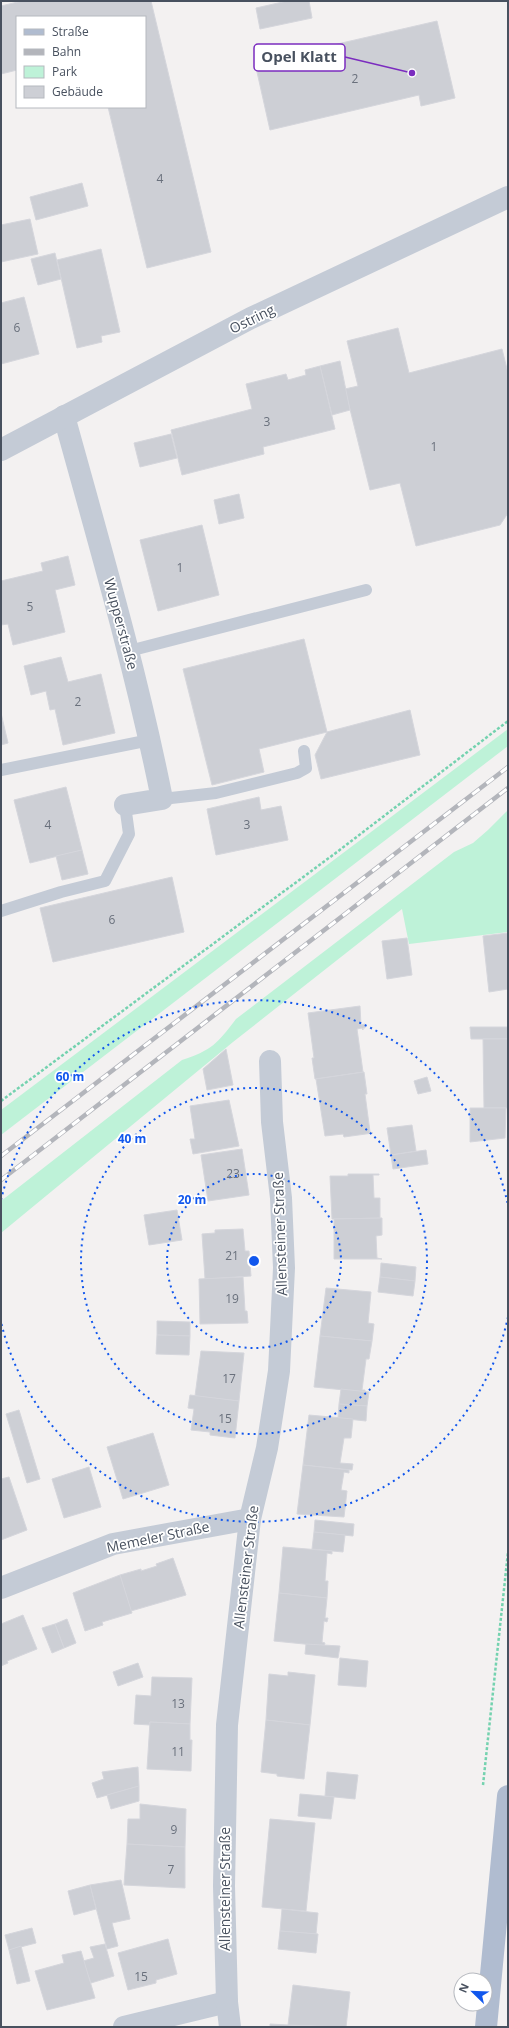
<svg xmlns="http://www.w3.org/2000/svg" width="509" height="2028" font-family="'Open Sans',sans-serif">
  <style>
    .green { fill: #bef2d8 }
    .building { fill: #cdcfd5; stroke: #d5d6dc }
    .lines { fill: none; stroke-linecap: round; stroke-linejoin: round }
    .path { stroke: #74d2af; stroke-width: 2.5; stroke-dasharray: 3 2; stroke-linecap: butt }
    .lane { stroke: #c4cbd6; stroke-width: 12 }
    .street { stroke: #c4cbd6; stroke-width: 22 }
    .primary { stroke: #b0bcd0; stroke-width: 22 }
    .rail-casing { stroke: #b3b5bb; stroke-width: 4.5 }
    .rail { stroke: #fff; stroke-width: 3; stroke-dasharray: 9; stroke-linecap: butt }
    .ring { fill: none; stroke: #1157ed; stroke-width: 2; stroke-dasharray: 2 4 }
    .labels { text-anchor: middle; stroke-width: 3.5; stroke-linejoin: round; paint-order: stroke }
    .number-label { font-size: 12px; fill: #69707c }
    .street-label { font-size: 14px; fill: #48515f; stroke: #fff }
    .centre { fill: #1157ed; stroke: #fff; stroke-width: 2 }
    .ring-label { font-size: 12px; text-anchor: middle; font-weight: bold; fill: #1157ed; stroke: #fff; stroke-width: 3.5; stroke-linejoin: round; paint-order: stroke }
    .leader { fill: none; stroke: #7b2cbf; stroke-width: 1.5 }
    .callout-dot { fill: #7b2cbf; stroke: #fff; stroke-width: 1.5 }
    .callout { fill: #fff; stroke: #7b2cbf; stroke-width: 1.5 }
    .callout-label { font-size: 15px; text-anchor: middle; font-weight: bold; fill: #48515f }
  </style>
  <rect width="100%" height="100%" fill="#f3f1f1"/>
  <g class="green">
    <path d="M508,729V746L1,1135V1110Z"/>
    <path d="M508,810V932L409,944L402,909L233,1042L1,1233V1201L182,1060C212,1050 217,1044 236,1019L454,852L473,843L488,830Z"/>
  </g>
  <g class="building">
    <path d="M22,1H151L211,252L147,268L108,107H145V17H17V70L1,74V6Z"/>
    <path d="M287,1H309L312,18L260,29L256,8Z"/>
    <path d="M437,21L455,98L421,106L419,95L270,130L255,63Z"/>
    <path d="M82,183L88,206L36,220L30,197Z"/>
    <path d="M30,219L38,254L1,262V225Z"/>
    <path d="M101,249L120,332L101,336L102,342L77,348L57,260Z"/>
    <path d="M55,253L61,279L38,285L31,259Z"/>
    <path d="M24,297L39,354L1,364V303Z"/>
    <path d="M398,328L409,373L502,349L508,373V513L500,525L416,546L400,483L370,490L345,389L358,386L347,341Z"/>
    <path d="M340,361L350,410L332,415L320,366Z"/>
    <path d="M320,366L335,429L263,447L264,454L182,475L171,430L252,409L246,384L286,374L288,380L306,375L305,370Z"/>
    <path d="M171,434L177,458L140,467L134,443Z"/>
    <path d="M239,494L244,518L219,524L214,500Z"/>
    <path d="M202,525L219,595L158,611L140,540Z"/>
    <path d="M68,556L75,585L55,590L65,632L13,645L8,624L1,625V581L43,571L41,563Z"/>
    <path d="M304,639L327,732L259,749L264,772L212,785L183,669Z"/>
    <path d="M61,657L68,682L101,674L115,733L63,745L55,709L50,710L46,691L31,695L24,666Z"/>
    <path d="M410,710L420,755L321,779L315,755L327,732Z"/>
    <path d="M1,713L8,743L1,745Z"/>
    <path d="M66,787L82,850L30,863L14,800Z"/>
    <path d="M259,797L261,810L281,806L288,840L216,855L207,809Z"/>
    <path d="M82,850L88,874L62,880L56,856Z"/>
    <path d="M172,877L184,932L53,962L40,908Z"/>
    <path d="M508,933V989L489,992L483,936Z"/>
    <path d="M407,938L412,975L387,979L382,941Z"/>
    <path d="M360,1006L361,1025L365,1024V1028H363V1030L362,1028L357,1029L363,1072L315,1079L312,1058H314L308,1013Z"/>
    <path d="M470,1027H508V1039H471Z"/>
    <path d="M483,1039H508V1108H484Z"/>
    <path d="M226,1049L233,1085L207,1090L203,1069Z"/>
    <path d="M364,1072L367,1094H365L370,1132L373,1133L344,1137L343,1134L325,1136L316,1079Z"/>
    <path d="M427,1077L431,1091L418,1094L414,1081Z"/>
    <path d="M229,1100L239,1146L193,1154L190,1139H195L190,1106Z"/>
    <path d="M470,1108H506L505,1138L470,1142Z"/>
    <path d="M412,1125L416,1151L391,1155L387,1128Z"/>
    <path d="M242,1149L249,1195L208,1201L201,1155Z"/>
    <path d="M426,1150L428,1164L393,1169L391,1155Z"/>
    <path d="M348,1174H379V1175H373L374,1198H380V1218L332,1219L330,1176H348Z"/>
    <path d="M177,1210L182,1240L149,1245L144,1215Z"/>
    <path d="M382,1218V1235L376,1236L377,1258L382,1259H334V1219Z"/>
    <path d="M243,1229L245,1251H249L251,1276L205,1279L202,1234L215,1233V1230Z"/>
    <path d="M381,1263L416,1267L415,1281L380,1277Z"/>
    <path d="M243,1277L245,1311H247L248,1323L200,1324L199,1279Z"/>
    <path d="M380,1277L415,1281L413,1296L378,1292Z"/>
    <path d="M326,1288L371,1292L368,1323L374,1324L372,1341L320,1336Z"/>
    <path d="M157,1321L190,1322V1336L157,1335Z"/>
    <path d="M157,1335L190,1336L189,1355L156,1354Z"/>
    <path d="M320,1336L372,1341L369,1359H366L362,1390H365V1392L314,1387Z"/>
    <path d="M201,1351L244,1353L239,1401L195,1396Z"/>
    <path d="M341,1389L369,1392L367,1406L339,1404Z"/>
    <path d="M190,1395L239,1401L235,1438L210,1435V1432L191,1430L194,1409L188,1408Z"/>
    <path d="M339,1404L367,1406L366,1421L338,1418Z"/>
    <path d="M19,1410L40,1479L27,1483L6,1414Z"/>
    <path d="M309,1415L353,1419L351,1438H344L340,1463L353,1464L352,1470L303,1465Z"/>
    <path d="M153,1433L169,1485L123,1499L107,1447Z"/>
    <path d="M303,1465L349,1470V1473L344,1472L341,1490L347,1491L344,1517L297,1514Z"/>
    <path d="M89,1467L101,1507L64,1518L52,1479Z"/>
    <path d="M9,1477L27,1530L1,1540V1479Z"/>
    <path d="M315,1520L354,1524L353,1536L314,1532Z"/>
    <path d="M314,1532L345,1535L343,1552L312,1549Z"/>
    <path d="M283,1547L332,1551V1554L327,1553L325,1581H328L327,1598L279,1593Z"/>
    <path d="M173,1558L186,1595L131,1611L120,1575L141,1569V1571L157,1566L156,1564Z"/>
    <path d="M120,1575L132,1613L102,1622L103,1625L85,1631L73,1593Z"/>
    <path d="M279,1593L327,1598L325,1618H328L327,1622L324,1621L322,1642L325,1643L324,1646L274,1641Z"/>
    <path d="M23,1615L37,1649L7,1661L8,1663L1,1666V1624Z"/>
    <path d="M67,1619L76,1643L64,1648L55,1624Z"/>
    <path d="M55,1624L64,1648L52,1653L42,1628Z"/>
    <path d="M306,1644L340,1646L338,1658L305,1654Z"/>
    <path d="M340,1658L368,1661L366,1687L338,1685Z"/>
    <path d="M138,1663L143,1677L118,1686L113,1672Z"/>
    <path d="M288,1672L315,1675L310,1725L266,1720L269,1674L288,1676Z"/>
    <path d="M152,1677L192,1678L190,1724L150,1722V1725L134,1724L136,1695L151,1696Z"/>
    <path d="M266,1720L310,1725L304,1779L277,1776V1774L261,1772Z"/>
    <path d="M150,1722L190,1724V1740H192L191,1771L147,1769Z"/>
    <path d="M138,1767L139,1786L97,1798L92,1783L104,1779L102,1772Z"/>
    <path d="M327,1772L358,1775L355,1799L325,1796Z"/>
    <path d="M139,1786V1801L111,1809L107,1795Z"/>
    <path d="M300,1794L334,1797L331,1819L298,1816Z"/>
    <path d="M140,1804L186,1809L185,1847L127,1844L128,1819H140Z"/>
    <path d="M270,1819L315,1823L306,1911L262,1907Z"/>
    <path d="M127,1844L185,1847V1888L124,1885Z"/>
    <path d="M121,1880L130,1919L112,1923L118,1946L107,1949L90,1885Z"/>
    <path d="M90,1885L96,1909L74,1915L68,1891Z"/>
    <path d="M282,1909L318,1913L316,1934L280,1931Z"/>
    <path d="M32,1928L36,1943L9,1950L5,1935Z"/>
    <path d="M280,1931L318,1934L316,1953L278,1949Z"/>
    <path d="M168,1939L177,1974L156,1980V1983L128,1990L118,1953Z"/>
    <path d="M105,1944L114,1976L91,1983L83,1961L94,1958L90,1947Z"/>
    <path d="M21,1946L30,1981L17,1984L9,1950Z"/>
    <path d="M81,1951L95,1998L47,2010L35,1971L64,1963L62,1955Z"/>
    <path d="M293,1985L350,1992L346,2027L288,2025Z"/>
    <path d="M270,2024L288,2025L301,2027H270Z"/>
  </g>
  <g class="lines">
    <g class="path">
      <path d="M1,1101L337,852L508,721"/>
      <path d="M483,1785L508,1552"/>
    </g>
    <g class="lane">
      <path d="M129,651L366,590"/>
      <path d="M1,770L150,740"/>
      <path d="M162,799L216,793L297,773L306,768L304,751"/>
      <path d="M1,911L61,892L105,881L129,834L125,805"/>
    </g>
    <g class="street">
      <path d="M64,416C99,543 136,669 162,799L125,805"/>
      <path d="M1,450L251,318L508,197"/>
      <path d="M1,1588L113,1544L250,1519"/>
      <path d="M124,2027L227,2002"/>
      <path d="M230,2027L227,2002L224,1886L227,1725L250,1519L267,1448L279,1371L284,1268L281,1198L272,1122L270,1061"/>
    </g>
    <path class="primary" d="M486,2027L508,1796"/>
    <g class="rail-casing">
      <g id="rail">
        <path d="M1,1156L508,767"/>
        <path d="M1,1180L508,788"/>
      </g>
    </g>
    <use href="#rail" class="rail"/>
  </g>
  <g class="ring">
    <circle cx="254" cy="1261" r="87"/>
    <circle cx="254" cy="1261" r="173"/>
    <path d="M508 1317A260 260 0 0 1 1 1322M1 1200A260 260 0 0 1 508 1205"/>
  </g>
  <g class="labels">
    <g class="number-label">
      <text x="355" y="83">2</text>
      <text x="160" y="183">4</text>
      <text x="17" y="332">6</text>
      <text x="267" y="426">3</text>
      <text x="434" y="451">1</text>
      <text x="180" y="572">1</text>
      <text x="30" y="611">5</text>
      <text x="78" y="706">2</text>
      <text x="48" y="829">4</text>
      <text x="247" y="829">3</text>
      <text x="112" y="924">6</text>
      <text x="233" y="1178">23</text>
      <text x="232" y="1260">21</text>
      <text x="232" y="1303">19</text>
      <text x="229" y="1383">17</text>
      <text x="225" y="1423">15</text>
      <text x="178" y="1708">13</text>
      <text x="178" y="1756">11</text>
      <text x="174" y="1834">9</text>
      <text x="171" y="1874">7</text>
      <text x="141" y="1981">15</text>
    </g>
    <g class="street-label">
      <text transform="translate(252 319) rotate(-26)" y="5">Ostring</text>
      <text transform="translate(121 624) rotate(75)" y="5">Wupperstraße</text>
      <text transform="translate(280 1234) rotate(-92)" y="5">Allensteiner Straße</text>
      <text transform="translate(158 1537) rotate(-12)" y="5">Memeler Straße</text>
      <text transform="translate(246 1567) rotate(-83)" y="5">Allensteiner Straße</text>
      <text transform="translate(225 1889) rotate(-90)" y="5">Allensteiner Straße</text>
    </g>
  </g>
  <circle cx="254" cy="1261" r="6" class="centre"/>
  <g class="ring-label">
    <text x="70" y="1081">60 m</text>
    <text x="132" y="1143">40 m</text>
    <text x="192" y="1204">20 m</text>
  </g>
  <path class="leader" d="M412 73L345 57"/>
  <circle class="callout-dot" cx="412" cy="73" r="4"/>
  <rect class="callout" x="254" y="44" width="91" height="27" rx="4"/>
  <g class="callout-label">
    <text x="299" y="62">Opel Klatt</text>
  </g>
  <rect width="509" height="2028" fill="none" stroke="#48515f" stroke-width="4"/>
  <rect x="16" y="16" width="130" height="92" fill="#ffffff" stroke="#b6b9bf"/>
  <rect x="24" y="29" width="20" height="6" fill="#b0bcd0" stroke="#b6b9bf"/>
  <text x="52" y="36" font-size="12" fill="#48515f">Straße</text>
  <rect x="24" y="49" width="20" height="6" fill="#b3b5bb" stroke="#b6b9bf"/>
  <text x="52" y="56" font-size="12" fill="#48515f">Bahn</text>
  <rect x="24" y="66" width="20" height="12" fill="#bef2d8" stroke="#b6b9bf"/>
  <text x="52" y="76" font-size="12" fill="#48515f">Park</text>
  <rect x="24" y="86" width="20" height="12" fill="#cdcfd5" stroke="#b6b9bf"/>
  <text x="52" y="96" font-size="12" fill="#48515f">Gebäude</text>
  <g transform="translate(473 1992) rotate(293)"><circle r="19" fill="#ffffff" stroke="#b6b9bf"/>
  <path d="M0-3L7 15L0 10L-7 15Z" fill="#1157ed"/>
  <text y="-6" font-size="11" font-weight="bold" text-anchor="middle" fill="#48515f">N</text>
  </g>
</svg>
